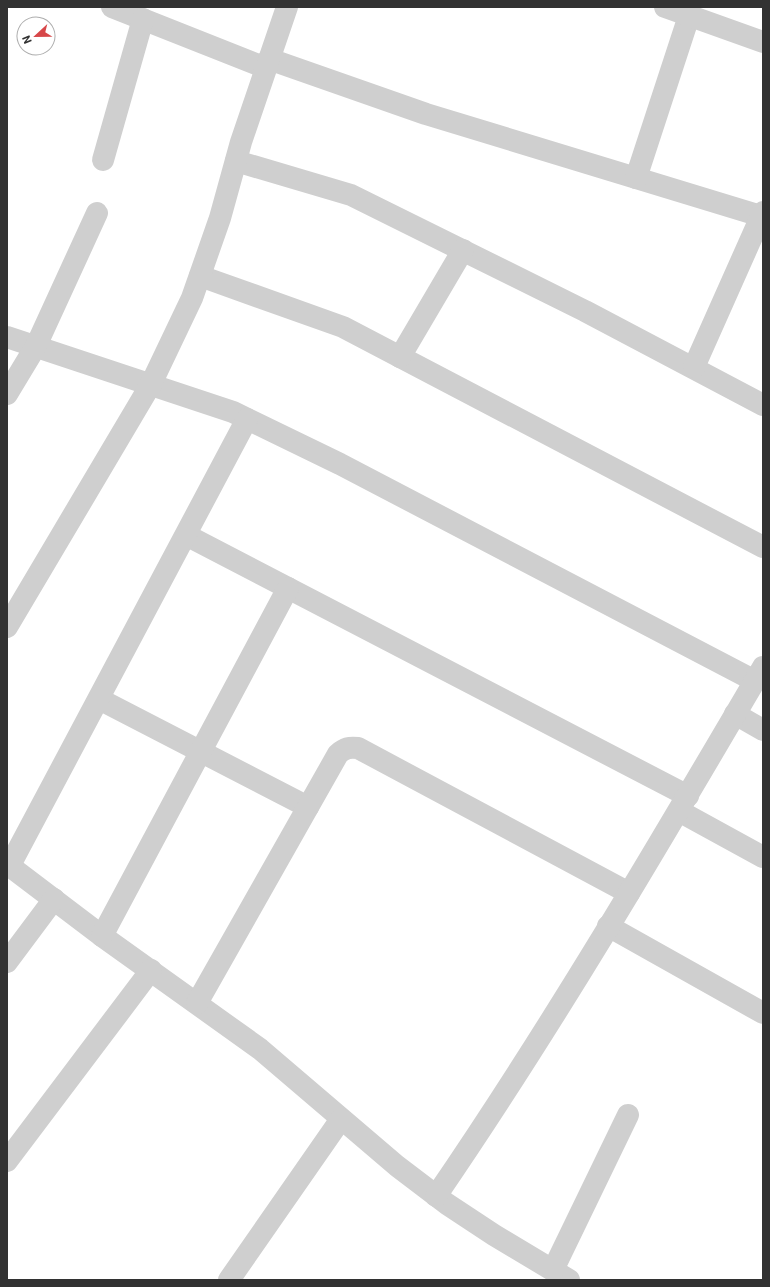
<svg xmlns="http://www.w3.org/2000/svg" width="770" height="1287" font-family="Roboto,sans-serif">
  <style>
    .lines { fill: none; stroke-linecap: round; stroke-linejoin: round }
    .minor { stroke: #cfcfcf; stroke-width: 22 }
    .tertiary { stroke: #cfcfcf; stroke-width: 22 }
  </style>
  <rect width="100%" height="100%" fill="#fff"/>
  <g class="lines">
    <g class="minor">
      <path d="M112,7L266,68"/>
      <path d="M269,59L426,114L761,216"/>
      <path d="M103,160L143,19"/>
      <path d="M236,161L351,195L585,311L763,405"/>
      <path d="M636,178L689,16"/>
      <path d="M200,276L343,327L763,547"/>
      <path d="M7,337L233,412L340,464L755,681"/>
      <path d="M400,357L463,250"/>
      <path d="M694,367L763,212"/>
      <path d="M7,394L36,346L97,213"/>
      <path d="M186,535L688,796"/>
      <path d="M7,627L151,384L192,298L220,218L241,142L287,7"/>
      <path d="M99,699L308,807"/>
      <path d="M735,714L763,730"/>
      <path d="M679,811L763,857"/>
      <path d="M7,864L102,936L260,1049L397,1166L447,1204L494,1235L569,1280"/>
      <path d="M10,865L247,419"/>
      <path d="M608,926L763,1013"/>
      <path d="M102,936L288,588"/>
      <path d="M7,962L54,899"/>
      <path d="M197,1003L338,754C345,748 349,747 358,748L629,893"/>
      <path d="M7,1161L151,970"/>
      <path d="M436,1196C553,1025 658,846 763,667"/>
      <path d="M553,1270L628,1115"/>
      <path d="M229,1280L341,1119"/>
    </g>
    <path class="tertiary" d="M665,7L763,42"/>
  </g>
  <rect width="770" height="1287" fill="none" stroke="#323232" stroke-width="16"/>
  <g transform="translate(36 36) rotate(248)"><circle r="19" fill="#ffffff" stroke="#adadad"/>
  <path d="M0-3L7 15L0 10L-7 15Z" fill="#d74749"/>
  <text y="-6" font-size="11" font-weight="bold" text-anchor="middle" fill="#323232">N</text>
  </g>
</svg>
